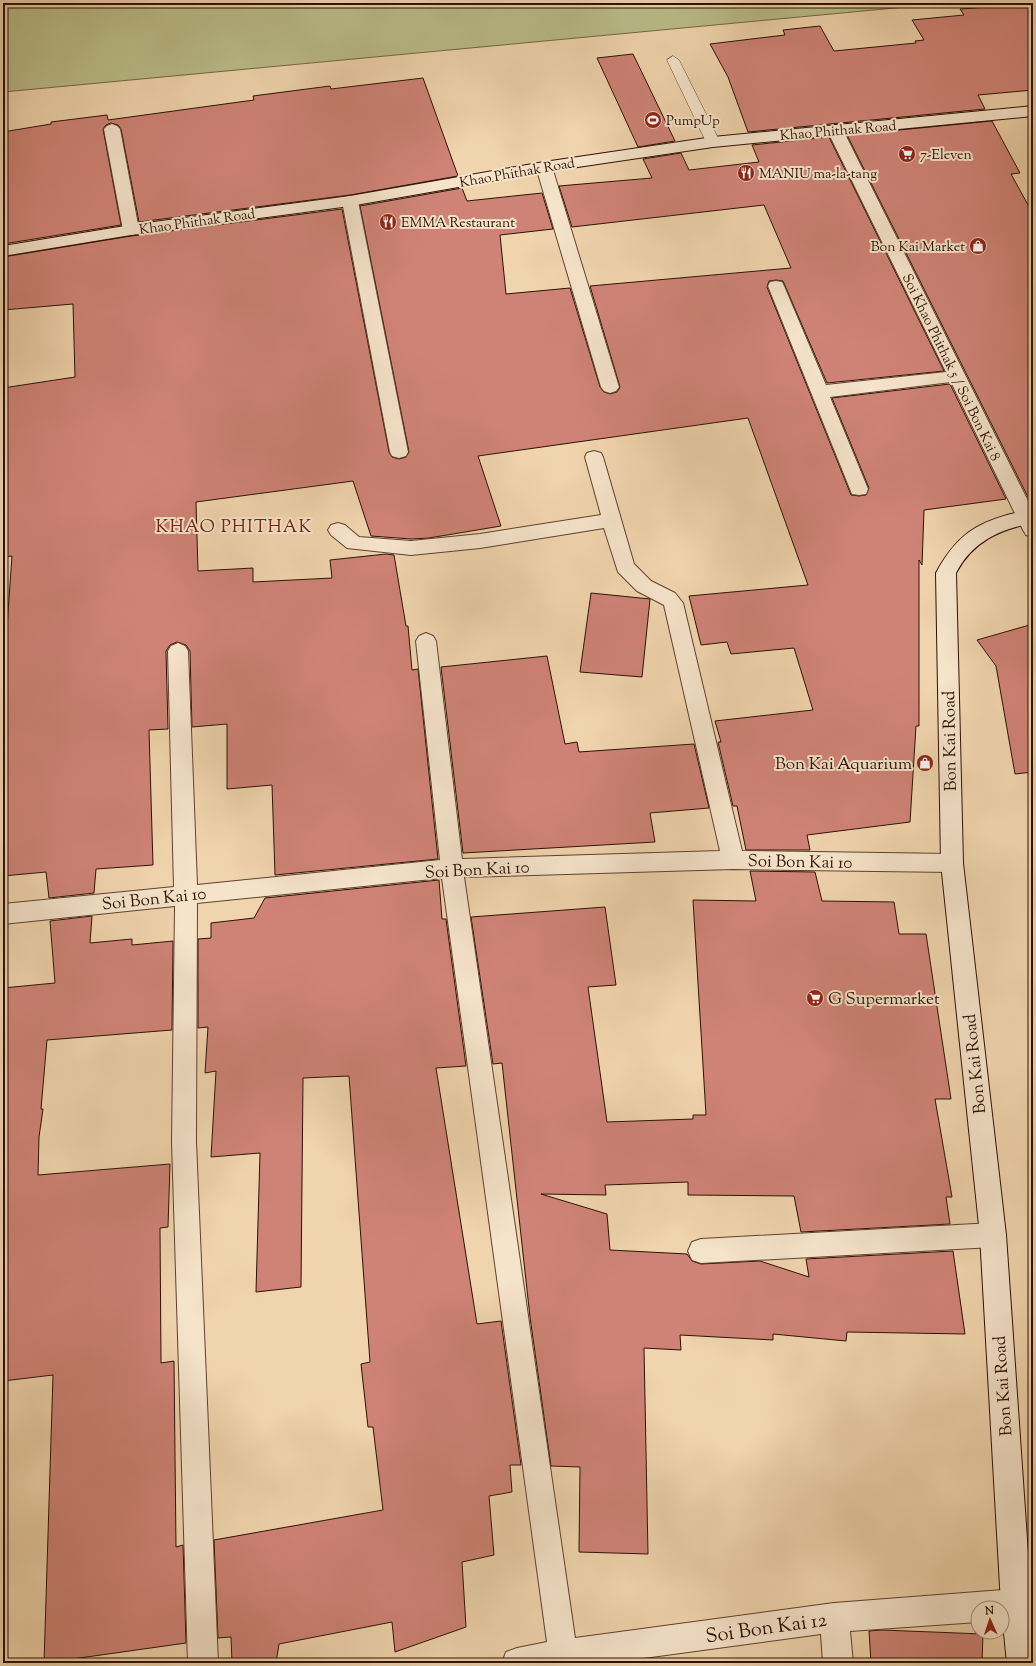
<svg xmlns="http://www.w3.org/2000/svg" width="1036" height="1666" font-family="'Sorts Mill Goudy',serif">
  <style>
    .green { fill: #babd8a; stroke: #746647 }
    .building { fill: #cf8377; stroke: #2d1004 }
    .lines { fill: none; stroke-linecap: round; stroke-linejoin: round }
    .lane-casing { stroke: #5e412e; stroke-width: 1 }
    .street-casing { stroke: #5e412e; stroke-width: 2 }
    .secondary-casing { stroke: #2d1004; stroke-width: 2 }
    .lane { fill: #f5e3ca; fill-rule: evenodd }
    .street { fill: #f5e3ca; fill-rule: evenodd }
    .secondary { fill: #f5e3ca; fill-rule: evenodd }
    .labels { text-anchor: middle; stroke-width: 4; stroke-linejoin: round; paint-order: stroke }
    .far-poi-label { font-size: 14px; fill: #2d1004; stroke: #f5e3ca; text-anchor: start }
    .far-street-label { font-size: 14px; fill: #2d1004; stroke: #f5e3ca }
    .street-label { font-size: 17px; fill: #2d1004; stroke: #f5e3ca }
    .poi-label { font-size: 17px; fill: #2d1004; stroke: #f5e3ca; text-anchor: end }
    .neighbourhood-label { font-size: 18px; letter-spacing: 1px; fill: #7a1f14; stroke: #f5e3ca }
    .near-street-label { font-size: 20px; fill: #2d1004; stroke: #f5e3ca }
  </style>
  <rect width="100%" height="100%" fill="#f0d4ad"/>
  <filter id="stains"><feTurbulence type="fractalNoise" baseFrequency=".005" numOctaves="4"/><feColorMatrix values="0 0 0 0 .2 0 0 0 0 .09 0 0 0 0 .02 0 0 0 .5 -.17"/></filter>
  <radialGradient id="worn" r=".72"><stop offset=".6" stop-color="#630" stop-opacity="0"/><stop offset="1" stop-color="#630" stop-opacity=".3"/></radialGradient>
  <path class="green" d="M3,3H948L3,92Z"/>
  <g class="building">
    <path d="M1033,4V90L978,95L985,109L748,132L728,77L710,44L785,35L783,30L820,26L834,51L916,43L915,41L924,40L912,20L964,15L960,9Z"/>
    <path d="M633,54L675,141L638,147L597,58Z"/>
    <path d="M423,78L458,176L350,195L139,222L121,129L118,125L111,123L106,125L103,129L121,225L3,244V132L51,124V122L107,115L108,120L254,100L253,96L330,86L331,89Z"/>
    <path d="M992,121L1020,173L1011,174L1033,214V496L1028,497L847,135Z"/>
    <path d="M829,137L944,371L827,383L783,281L776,280L769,281L767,287L851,495L859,496L866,495L869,488L832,398L950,384L1006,499L924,510L922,565L919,560V726H916L910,822L807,835L810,850H746L737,806H733L718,742H721L715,721L813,710L794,648L731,654L727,642L701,645L689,596L808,585L748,418L478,456L501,526L429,538L411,539L371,536L353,481L196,502L198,571L253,568V582L332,578L330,560L386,554L394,555L406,626H408L412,670L418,669L438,859L275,875L272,785L227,789V724L192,727L190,651L186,645L177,642L170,645L166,651L168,729L149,730L153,865L96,869L94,893L49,898L46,872L3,876V656L5,655L12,556L3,557V388L75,377L73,304L3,310V257L131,236L342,209L389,452L392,457L399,459L406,457L409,452L360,206L462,188L467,201L542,193L553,229L500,235L506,294L570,288L600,387L604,392L610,394L617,392L620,387L590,286L791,268L764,205L572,227L559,186L652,178L643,159L681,153L689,170L759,162L752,145Z"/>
    <path d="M591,593L650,599L642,677L580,672Z"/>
    <path d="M1033,624V772L1015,774L996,666L977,640Z"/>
    <path d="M547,656L565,744L577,742L579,752L694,744L709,808L650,813L655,842L463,853L441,667Z"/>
    <path d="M750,871L815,872L822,901L894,902L899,934H926L951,1099H935L952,1197H946L950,1224L801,1232L794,1196L688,1195V1182L605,1185L606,1195L541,1194L607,1214L610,1250L687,1254L692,1261L701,1264L760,1261L809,1277L806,1259L953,1251L965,1334L847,1332L846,1341L773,1334V1340L680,1335L681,1350L644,1348L648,1554L579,1552L580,1467L551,1466L530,1317L502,1063L493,1064L471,917L605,907L616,985L588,987L607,1122L693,1119V1115H706L693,900L756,901Z"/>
    <path d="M439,880L442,919H446L466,1066L436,1068L477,1324L501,1321L521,1465H510L512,1492L489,1496L494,1555L462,1562L466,1627L395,1652L392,1622L279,1644L276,1663H232L231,1637L218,1638L214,1540L383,1510L373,1427H368L361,1364L370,1362L349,1076L303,1078L301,1287L256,1292L260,1153L211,1157L216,1071L205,1073L208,1027L198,1028V939L211,938V923L254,918L265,898Z"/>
    <path d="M92,916L90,943L132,939V945L173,941L172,1030L47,1040L41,1109H43L39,1137L38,1175L170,1164L168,1227L160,1228L161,1363L174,1361L176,1547L183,1545L186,1643L44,1663L53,1375L3,1381V988L55,983L50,921Z"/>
    <path d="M882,1630L983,1634L982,1663H871L869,1631Z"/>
  </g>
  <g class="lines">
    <g class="lane-casing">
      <path id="lane" d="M673,56L679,60L720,142L718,145H708L706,142L667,60Z"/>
    </g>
    <g class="street-casing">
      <g id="street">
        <path d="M112,124L117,126L120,129L139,230L137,233L131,235L125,233L123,230L104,129L107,126Z"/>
        <path d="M835,125L840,127L843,130L1033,511V537L1026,535L1023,530L951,382L830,397L868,489L866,494L859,495L852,494L850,489L768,286L770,282L776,281L782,282L784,286L826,385L946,372L827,130L830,127Z"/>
        <path d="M544,162L550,164L552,167L619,387L616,391L610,393L604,391L601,387L536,167L538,164Z"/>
        <path d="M350,196L356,198L358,201L408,452L406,456L399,458L392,456L390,452L342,201L344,198Z"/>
        <path d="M594,451L601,453L603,457L634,564L651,581L675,593L683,603L742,851L952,854L960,857L963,863L960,869L952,872L733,869L464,877L575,1638L834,1603L1016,1589L1026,1594L1031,1604L1026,1614L1016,1619L1002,1620V1608H978V1622L850,1631L853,1663H823L821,1634L607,1663H502L506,1652L517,1648L547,1642L442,878L197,903L196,1142L218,1663H188L172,1142L175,906L3,924V904L174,887L168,651L171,646L178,643L185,646L188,651L197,885L440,860L416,641L419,636L426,633L433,636L436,641L462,859L720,851L664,605L637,591L618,572L604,528L480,548L411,555L347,548L331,535L328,530L331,525L338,523L345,525L359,537L411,541L480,534L601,515L585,457L587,453Z"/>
        <path d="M993,1223L1002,1226L1006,1235L1002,1244L993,1247L701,1263L692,1260L688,1251L692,1242L701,1239Z"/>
      </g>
    </g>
    <g class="secondary-casing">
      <g id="secondary">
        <path d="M1033,106V116L713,147L544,172L350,206L131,235L3,256V246L131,225L350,196L544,162L713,137Z"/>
        <path d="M1033,509V523C1000,529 972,542 956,573L963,863L1006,1235L1033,1626V1663H1007L1001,1604L980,1235L941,863L936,573C960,528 985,519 1033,509Z"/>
      </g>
    </g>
    <use href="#lane" class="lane"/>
    <use href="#street" class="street"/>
    <use href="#secondary" class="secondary"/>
  </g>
  <defs>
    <g id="stadium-disc" transform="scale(0.9)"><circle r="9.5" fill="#8f2418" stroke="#f5e3ca"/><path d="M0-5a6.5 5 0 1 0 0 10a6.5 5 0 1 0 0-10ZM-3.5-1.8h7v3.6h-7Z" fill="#fff"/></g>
    <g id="supermarket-disc" transform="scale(0.9)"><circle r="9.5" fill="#8f2418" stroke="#f5e3ca"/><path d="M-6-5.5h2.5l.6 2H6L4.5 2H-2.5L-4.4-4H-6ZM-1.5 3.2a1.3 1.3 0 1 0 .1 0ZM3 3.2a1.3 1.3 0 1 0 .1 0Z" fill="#fff"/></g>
    <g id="restaurant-disc" transform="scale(0.9)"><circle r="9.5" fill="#8f2418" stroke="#f5e3ca"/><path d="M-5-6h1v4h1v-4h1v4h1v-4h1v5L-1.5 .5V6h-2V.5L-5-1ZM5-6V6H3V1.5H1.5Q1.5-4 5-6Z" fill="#fff"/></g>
    <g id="shop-disc" transform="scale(0.9)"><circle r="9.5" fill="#8f2418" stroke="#f5e3ca"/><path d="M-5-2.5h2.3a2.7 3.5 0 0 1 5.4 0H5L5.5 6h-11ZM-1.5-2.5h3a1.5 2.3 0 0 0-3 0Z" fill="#fff"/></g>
  </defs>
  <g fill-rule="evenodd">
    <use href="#stadium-disc" x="653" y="120"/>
    <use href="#supermarket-disc" x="907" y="154"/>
    <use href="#restaurant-disc" x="746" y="173"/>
    <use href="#restaurant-disc" x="388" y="222"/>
    <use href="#shop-disc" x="978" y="246"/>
    <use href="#shop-disc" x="925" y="763"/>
    <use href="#supermarket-disc" x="815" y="998"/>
  </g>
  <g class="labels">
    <g class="far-poi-label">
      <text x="666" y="125">PumpUp</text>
      <text x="920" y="159">7-Eleven</text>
      <text x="759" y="178">MANIU ma-la-tang</text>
      <text x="401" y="227">EMMA Restaurant</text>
      <text x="965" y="251" text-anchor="end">Bon Kai Market</text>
    </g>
    <g class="far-street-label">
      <text transform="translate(838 130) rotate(-5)" y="5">Khao Phithak Road</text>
      <text transform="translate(517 172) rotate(-10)" y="5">Khao Phithak Road</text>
      <text transform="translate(197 221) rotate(-8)" y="5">Khao Phithak Road</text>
      <text transform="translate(952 367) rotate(64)" y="5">Soi Khao Phithak 5 / Soi Bon Kai 8</text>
    </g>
    <g class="street-label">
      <text transform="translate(949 741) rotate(-91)" y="6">Bon Kai Road</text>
      <text transform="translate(800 861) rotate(1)" y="6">Soi Bon Kai 10</text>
      <text transform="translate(477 869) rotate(-3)" y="6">Soi Bon Kai 10</text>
      <text transform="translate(154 898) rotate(-6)" y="6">Soi Bon Kai 10</text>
      <text transform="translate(974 1064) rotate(-96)" y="6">Bon Kai Road</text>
      <text transform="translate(1002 1386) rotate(-94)" y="6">Bon Kai Road</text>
    </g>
    <g class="poi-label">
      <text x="912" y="769">Bon Kai Aquarium</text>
      <text x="828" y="1004" text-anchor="start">G Supermarket</text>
    </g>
    <g class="neighbourhood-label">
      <text x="234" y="532">KHAO PHITHAK</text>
    </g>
    <g class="near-street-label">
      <text transform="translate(766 1627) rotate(-8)" y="7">Soi Bon Kai 12</text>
    </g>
  </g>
  <rect width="1036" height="1666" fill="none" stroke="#f0d4ad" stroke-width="16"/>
  <rect x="4" y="4" width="1028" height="1658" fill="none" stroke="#2d1004" stroke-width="2"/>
  <rect x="8" y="8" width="1020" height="1650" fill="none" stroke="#2d1004"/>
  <g transform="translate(990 1620) rotate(357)"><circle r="19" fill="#f5e3ca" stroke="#a58f7b"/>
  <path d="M0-3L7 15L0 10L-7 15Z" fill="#8f2418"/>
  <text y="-6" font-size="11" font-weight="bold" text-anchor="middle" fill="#2d1004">N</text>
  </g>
  <rect width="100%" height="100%" filter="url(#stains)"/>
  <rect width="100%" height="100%" fill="url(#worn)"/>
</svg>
